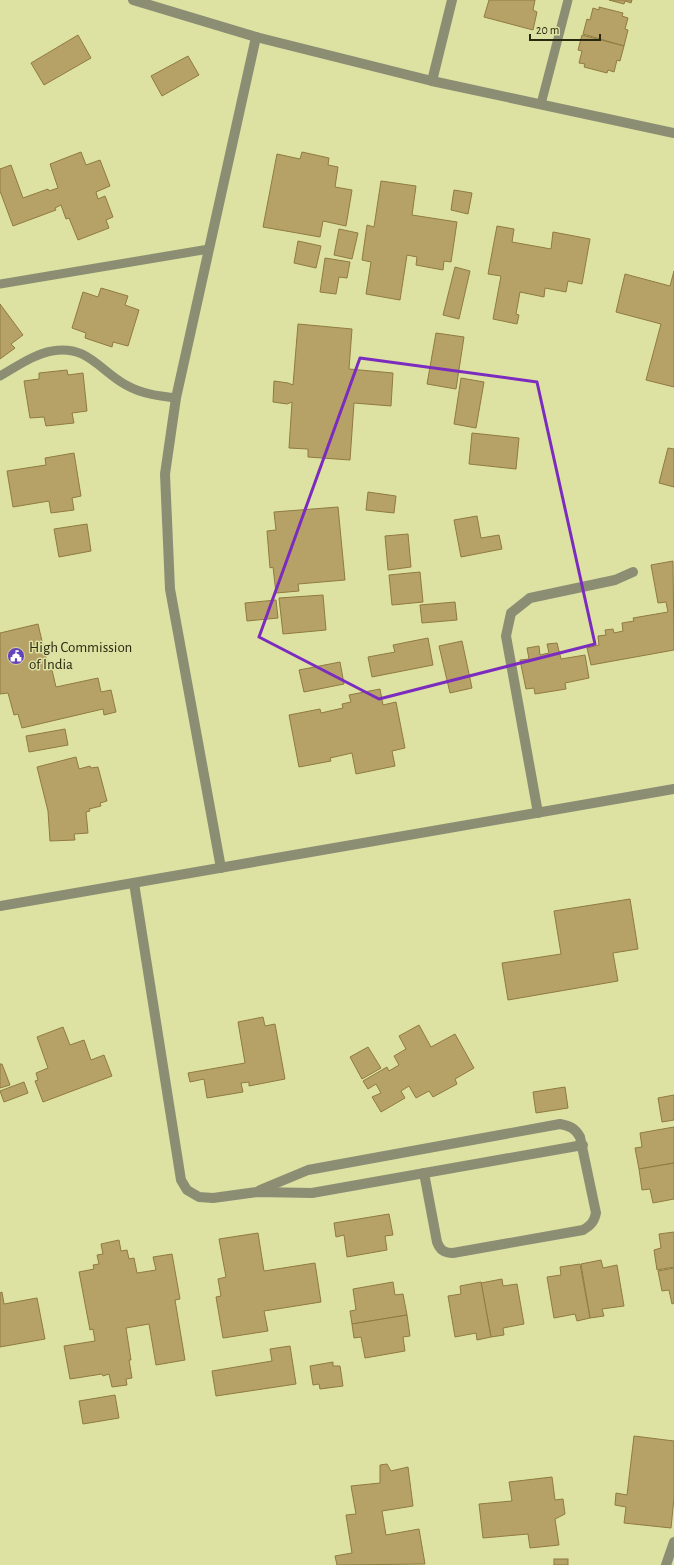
<svg xmlns="http://www.w3.org/2000/svg" width="674" height="1565" font-family="'Alegreya Sans',sans-serif">
  <style>
    .building { fill: #b6a267; stroke: #8f7b40 }
    .lines { fill: none; stroke-linecap: round; stroke-linejoin: round }
    .lane { stroke: #8c8e74; stroke-width: 9 }
    .street { stroke: #8c8e74; stroke-width: 10 }
    .marked { fill: none; stroke: #7b2cbf; stroke-width: 3; stroke-linejoin: round }
    .labels { text-anchor: middle; stroke-width: 3; stroke-linejoin: round; paint-order: stroke }
    .poi-label { font-size: 15px; fill: #282911; stroke: #dde1a2; text-anchor: start }
  </style>
  <rect width="100%" height="100%" fill="#dde1a2"/>
  <g class="building">
    <path d="M489,0H535L533,10L537,12L533,30L484,17Z"/>
    <path d="M609,0H632L631,3L625,1L624,4Z"/>
    <path d="M599,7L623,13L622,16L628,18L625,29L628,30L624,46L583,34L587,19L590,20L593,8L599,10Z"/>
    <path d="M78,35L91,58L44,85L31,63Z"/>
    <path d="M582,35L624,46L620,61L617,60L614,72L608,70L607,73L584,67L585,64L579,63L582,51L578,50Z"/>
    <path d="M188,56L199,75L162,96L151,76Z"/>
    <path d="M81,152L86,165L100,160L110,186L96,192L98,199L105,196L113,217L106,220L109,228L78,240L69,218L66,219L61,205L55,208L56,210L13,226L0,191V169L11,165L23,198L48,189L49,191L58,188L50,164Z"/>
    <path d="M302,152L329,158L328,165L338,167L335,187L352,190L346,226L323,221L320,237L263,227L277,154L300,159Z"/>
    <path d="M381,181L416,186L412,215L457,222L451,262L444,261L443,270L416,265L417,257L407,255L400,300L366,294L371,262L362,260L367,225L374,227Z"/>
    <path d="M454,190L472,193L468,214L451,210Z"/>
    <path d="M497,226L514,229L512,242L551,249L553,232L590,239L582,284L568,281L566,292L545,288L544,297L520,292L516,314L519,315L517,324L493,319L501,276L488,274Z"/>
    <path d="M339,229L358,233L352,259L334,255Z"/>
    <path d="M298,241L321,246L316,268L294,263Z"/>
    <path d="M325,258L350,262L347,278L339,277L336,294L320,292Z"/>
    <path d="M455,267L470,271L459,319L443,315Z"/>
    <path d="M674,271V387L646,380L661,324L616,312L625,274L670,286Z"/>
    <path d="M101,288L128,296L125,305L139,310L128,346L113,342L112,347L85,338L86,333L72,328L83,292L98,297Z"/>
    <path d="M0,304L23,335L11,344L15,348L0,359Z"/>
    <path d="M298,324L352,329L349,369L393,373L391,406L354,403L350,460L308,457V449L289,448L292,402L287,404L273,402L274,381L288,383L293,385Z"/>
    <path d="M436,333L464,337L456,389L427,384Z"/>
    <path d="M67,370L68,375L83,373L87,411L72,413L74,423L46,426L44,417L30,418L24,381L39,379V373Z"/>
    <path d="M461,378L484,382L476,428L454,424Z"/>
    <path d="M472,433L519,438L516,469L469,464Z"/>
    <path d="M668,448L674,449V487L659,483Z"/>
    <path d="M74,453L81,496L72,498L74,510L51,513L49,501L13,507L7,471L46,465L45,458Z"/>
    <path d="M368,492L396,496L394,513L366,510Z"/>
    <path d="M338,507L345,580L298,584L299,591L276,593L273,567L270,568L267,531L276,530L274,512Z"/>
    <path d="M477,516L481,538L499,535L502,549L461,557L454,520Z"/>
    <path d="M87,524L91,551L59,557L54,529Z"/>
    <path d="M408,534L411,567L388,570L385,536Z"/>
    <path d="M673,561L674,650L591,665L587,648L599,645L598,636L606,635L605,630L613,629L614,633L623,631L622,623L634,621L633,618L668,612L666,602L658,603L651,565Z"/>
    <path d="M420,572L423,602L392,605L389,575Z"/>
    <path d="M323,595L326,630L283,634L279,598Z"/>
    <path d="M276,600L278,618L247,621L245,603Z"/>
    <path d="M455,602L457,620L422,623L420,605Z"/>
    <path d="M38,624L49,671L52,670L56,687L98,678L101,692L111,690L116,712L104,715L103,709L22,728L18,714L14,715L8,693L0,694V633Z"/>
    <path d="M428,638L433,665L372,677L368,657L395,652L393,645Z"/>
    <path d="M462,641L472,688L450,693L439,646Z"/>
    <path d="M557,643L561,659L585,655L589,678L565,683L566,689L535,694L534,688L526,689L520,660L529,659L527,648L539,646L540,655L549,653L547,644Z"/>
    <path d="M340,662L344,684L304,692L299,670Z"/>
    <path d="M380,689L383,705L396,702L405,748L392,751L395,766L356,774L352,753L330,758L331,761L299,767L289,715L320,709L321,713L343,708L342,704L351,702L349,695Z"/>
    <path d="M65,729L68,745L29,752L26,736Z"/>
    <path d="M76,757L79,769L90,766L91,768L98,767L107,801L100,803L101,806L89,809L90,811L86,812L88,833L74,834L75,840L50,841L48,811L37,767Z"/>
    <path d="M630,899L638,949L613,953L618,981L508,1000L502,963L561,954L554,911Z"/>
    <path d="M263,1017L265,1026L275,1024L285,1079L249,1086V1082L241,1083L243,1092L207,1098L204,1079L190,1082L188,1073L245,1063L238,1022Z"/>
    <path d="M419,1025L431,1047L455,1034L474,1068L455,1079L457,1084L433,1097L429,1091L416,1098L409,1086L401,1091L405,1098L381,1112L372,1097L381,1093L376,1084L368,1089L363,1081L387,1067L389,1071L399,1065L394,1056L406,1049L399,1036Z"/>
    <path d="M63,1027L70,1045L84,1040L91,1060L104,1055L112,1076L43,1102L35,1081L38,1080L36,1073L48,1068L37,1037Z"/>
    <path d="M368,1047L381,1068L362,1079L350,1057Z"/>
    <path d="M0,1064H2L10,1085L0,1088Z"/>
    <path d="M24,1082L28,1093L4,1102L0,1091Z"/>
    <path d="M565,1087L568,1108L536,1113L533,1092Z"/>
    <path d="M674,1095V1120L662,1122L658,1098Z"/>
    <path d="M674,1127V1163L639,1169L635,1148L642,1147L640,1133Z"/>
    <path d="M674,1163V1199L653,1203L650,1189L642,1190L639,1169Z"/>
    <path d="M389,1214L393,1235L385,1236L387,1250L347,1257L344,1235L336,1237L334,1223Z"/>
    <path d="M674,1232V1267L657,1270L654,1250L661,1248L659,1234Z"/>
    <path d="M258,1233L264,1271L315,1263L321,1302L264,1311L268,1331L223,1338L216,1297L221,1296L218,1279L226,1277L219,1239Z"/>
    <path d="M119,1240L121,1251L127,1250L129,1259L134,1258L137,1273L156,1270L153,1257L172,1254L180,1299L175,1300L185,1360L156,1365L149,1324L126,1328L131,1360H129L132,1378L126,1379L127,1385L112,1387L109,1374L103,1376L102,1374L70,1379L64,1346L95,1341L93,1329L90,1330L79,1272L94,1269L93,1265L99,1264L97,1255L103,1254L101,1244Z"/>
    <path d="M601,1260L603,1268L617,1265L624,1306L602,1309L604,1316L590,1318L581,1264Z"/>
    <path d="M580,1264L590,1318L577,1321L575,1314L554,1318L547,1277L561,1275L560,1267Z"/>
    <path d="M674,1268V1303L672,1304L669,1290L662,1291L658,1271Z"/>
    <path d="M502,1279L503,1286L517,1284L524,1324L503,1328L504,1335L491,1337L481,1283Z"/>
    <path d="M393,1282L395,1295L403,1294L407,1315L352,1324L350,1311L356,1310L353,1289Z"/>
    <path d="M481,1282L491,1337L477,1340L476,1333L455,1337L448,1296L461,1294L460,1286Z"/>
    <path d="M2,1292L4,1304L37,1298L45,1339L0,1347V1293Z"/>
    <path d="M407,1315L410,1336L403,1337L405,1351L365,1358L361,1337L354,1338L352,1324Z"/>
    <path d="M290,1346L296,1384L216,1396L212,1371L272,1361L270,1349Z"/>
    <path d="M333,1362V1366H340L343,1386L320,1389L319,1384L313,1385L310,1366Z"/>
    <path d="M115,1395L119,1418L83,1424L79,1401Z"/>
    <path d="M634,1436L674,1441V1498L671,1528L624,1523L626,1507L615,1505L616,1493L627,1495Z"/>
    <path d="M387,1464L391,1471L408,1467L413,1506L382,1511L386,1535L419,1529L425,1564L337,1565L335,1556L352,1553L346,1515L356,1514L351,1486L380,1483V1465Z"/>
    <path d="M552,1477L555,1500L563,1499L565,1514L555,1519L559,1545L530,1548L528,1534L483,1538L479,1504L512,1501L509,1482Z"/>
    <rect x="554" y="1559" width="14" height="6"/>
  </g>
  <g class="lines">
    <g class="lane">
      <path d="M541,104L568,0"/>
      <path d="M0,284L209,249"/>
      <path d="M0,376C16,367 34,354 52,351C87,344 100,371 126,385C142,394 159,396 176,398"/>
    </g>
    <g class="street">
      <path d="M133,0L256,37L432,81L674,133"/>
      <path d="M432,81L452,0"/>
      <path d="M538,813L506,636L511,613L530,598L615,580L633,572"/>
      <path d="M221,868L170,589L165,474L176,398L256,37"/>
      <path d="M134,883L181,1180L187,1190L199,1197L213,1198L257,1192L312,1193L583,1145"/>
      <path d="M0,906L674,789"/>
      <path d="M260,1190L308,1170L560,1124C570,1126 575,1128 580,1137L596,1213C594,1222 591,1225 583,1230L453,1253C444,1253 440,1250 437,1242L424,1173"/>
      <path d="M666,1565L674,1542"/>
    </g>
  </g>
  <path class="marked" d="M360,358L537,382L595,644L379,699L259,637Z"/>
  <defs>
    <g id="civic-disc" transform="scale(0.9)"><circle r="9.5" fill="#6443bb" stroke="#dde1a2"/><path d="M-.6-6.5H3V-4.5H.6V-3L4-1V1h2V6H-6V1h2V-1L-.6-3ZM-1.2 2.5V6h2.4V2.5Z" fill="#fff"/></g>
  </defs>
  <g fill-rule="evenodd">
    <use href="#civic-disc" x="16" y="656"/>
  </g>
  <g class="labels">
    <g class="poi-label">
      <text x="29" y="652">High Commission<tspan x="29" dy="17">of India</tspan></text>
    </g>
  </g>
  <path d="M530 34v6h70v-6" fill="none" stroke="#282911" stroke-width="2"/>
  <text x="536" y="34" font-size="12" fill="#282911" stroke="#dde1a2" stroke-width="3" paint-order="stroke">20 m</text>
</svg>
